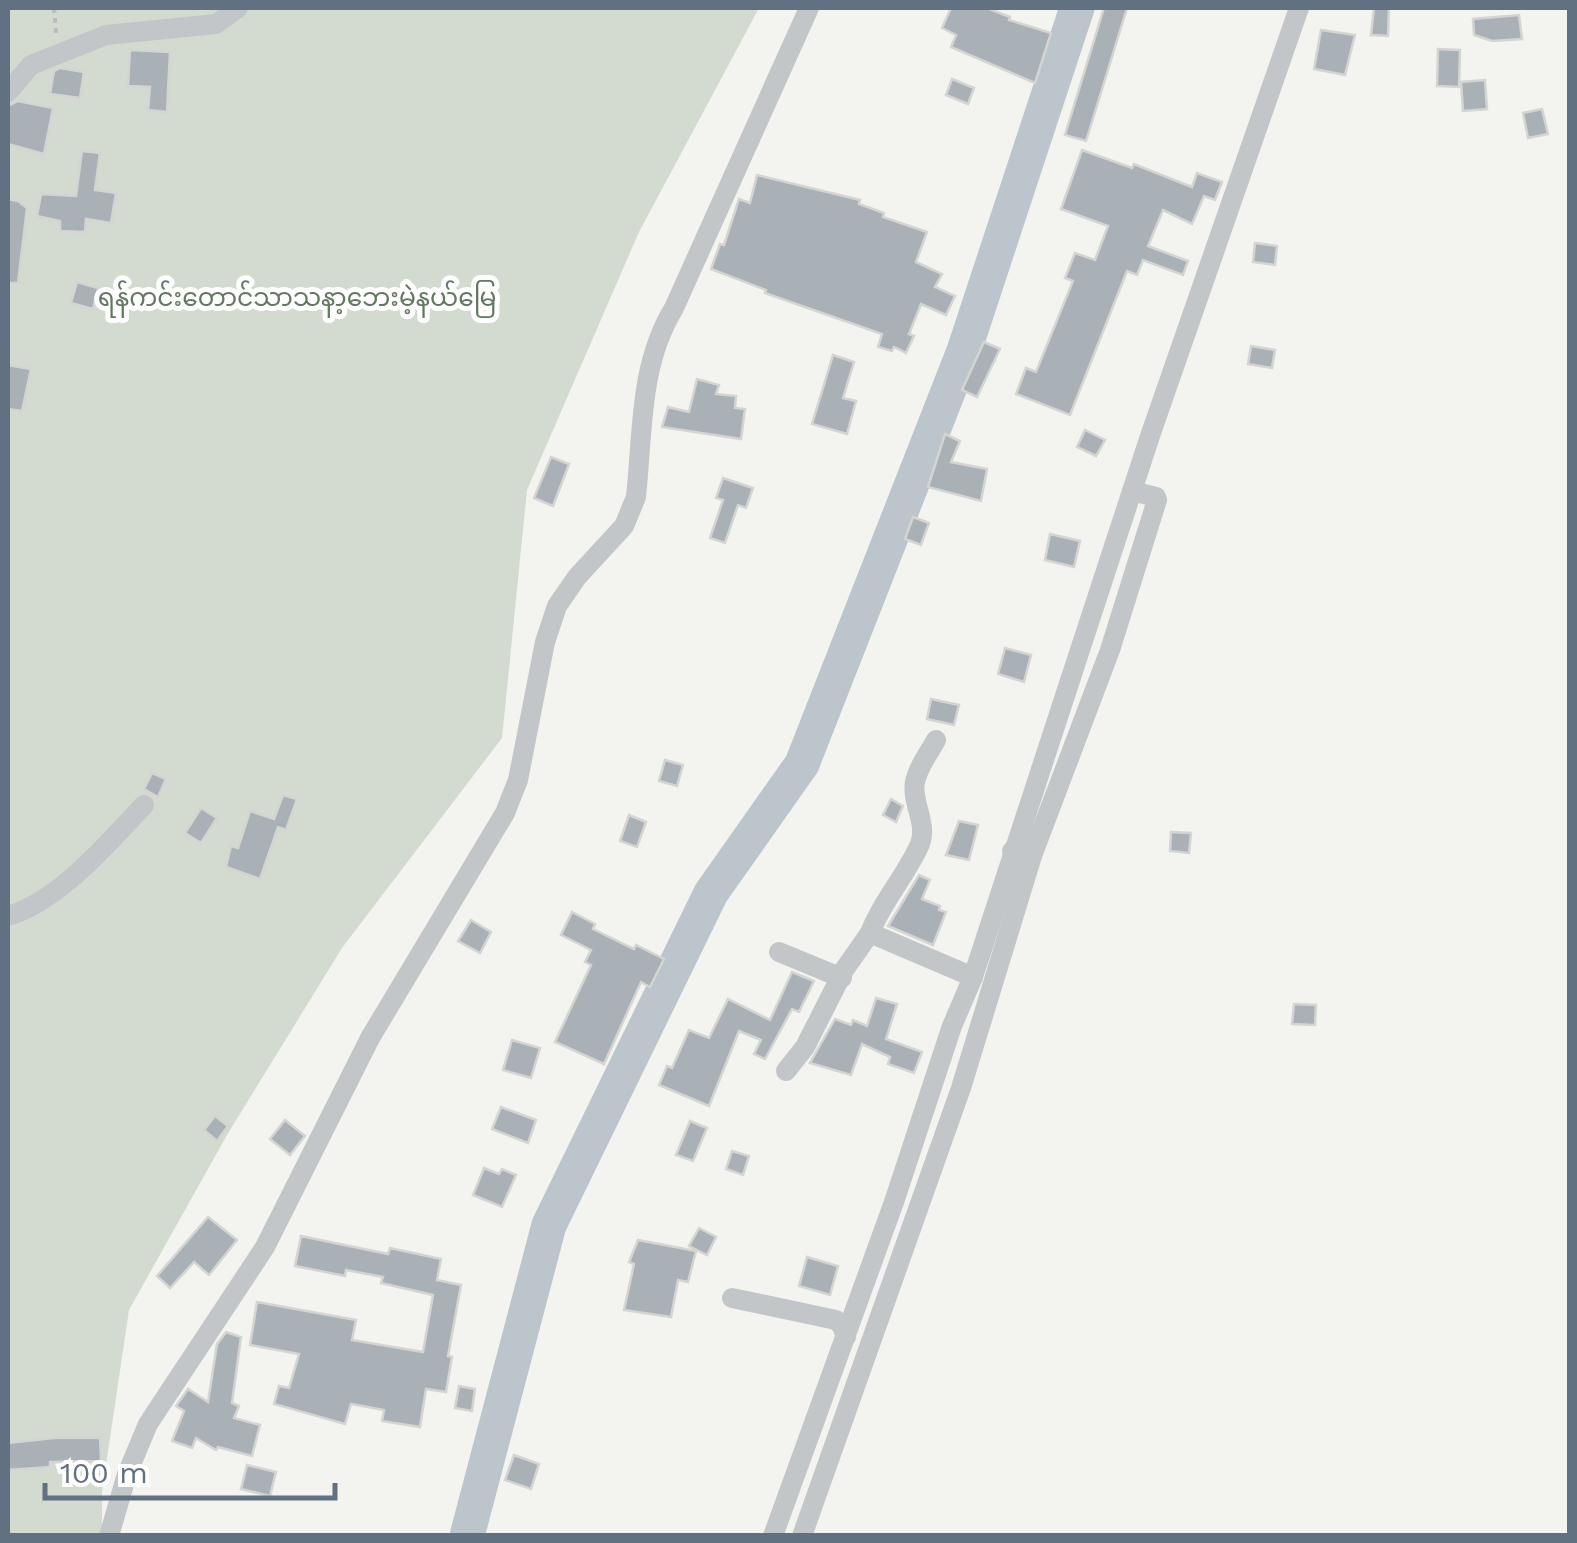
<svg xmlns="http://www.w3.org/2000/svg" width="1577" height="1543" font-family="'Work Sans','Noto Sans Myanmar',sans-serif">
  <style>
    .green { fill: #d3dbd0 }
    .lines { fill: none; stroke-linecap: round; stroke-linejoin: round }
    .river { stroke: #bcc5cb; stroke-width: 35 }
    .building { fill: #a9b0b6; stroke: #d4d5d2; stroke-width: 2.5 }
    .path { stroke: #babcbe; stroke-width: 4; stroke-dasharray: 5 5; stroke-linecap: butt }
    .minor { stroke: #c3c6c9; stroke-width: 20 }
    .labels { text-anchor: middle; stroke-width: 10; stroke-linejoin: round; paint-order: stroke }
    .park-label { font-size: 25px; fill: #647861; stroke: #fff }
  </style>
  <rect width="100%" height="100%" fill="#f3f4ef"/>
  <path class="green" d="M8,8H759L639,232L527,490L502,738L342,948L227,1135L129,1310L102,1492V1535L8,1536Z"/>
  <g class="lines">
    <path class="river" d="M467,1536L549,1225L711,893L802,764L964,351L1077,8"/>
  </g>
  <g class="building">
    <path d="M951,8H987L1010,17L1009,20L1051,33L1035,83L951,47L956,35L942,28Z"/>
    <path d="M1104,8H1127L1086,141L1065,135Z"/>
    <path d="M1374,8H1389L1388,36L1371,35Z"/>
    <path d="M1519,15L1522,39L1492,41L1474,35L1473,19Z"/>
    <path d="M1321,30L1355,35L1345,75L1314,69Z"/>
    <path d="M1438,49L1460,50L1459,87L1437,86Z"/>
    <path d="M130,50L170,52L167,112L148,110L150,87L128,86Z"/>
    <path d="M60,68L84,72L80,98L50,94L54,71Z"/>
    <path d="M952,79L974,88L968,104L946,95Z"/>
    <path d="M1485,80L1487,109L1463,111L1461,82Z"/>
    <path d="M18,101L53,108L44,154L8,144V106Z"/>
    <path d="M1542,109L1548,134L1528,138L1523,113Z"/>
    <path d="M1082,150L1132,168L1134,164L1192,187L1197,173L1222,182L1215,200L1204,196L1192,224L1163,210L1148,246L1188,261L1183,275L1143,260L1137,275L1127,271L1070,415L1016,394L1026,368L1036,372L1073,281L1065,278L1075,253L1095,260L1108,226L1061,209Z"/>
    <path d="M82,151L100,153L95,190L116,193L111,223L86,219L85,232L60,231V221L37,216L41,194L76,196Z"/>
    <path d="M757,175L860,200L859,204L884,213L883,217L927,232L916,262L942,274L935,287L955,296L946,315L921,304L909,334L914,336L906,353L894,347L892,351L878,347L882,334L765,293L766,290L711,269L720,244L724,245L739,199L750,203Z"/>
    <path d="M8,199L18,201L27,208L18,283H8Z"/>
    <path d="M1255,243L1277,246L1275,265L1253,262Z"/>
    <path d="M77,282L98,288L93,309L71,303Z"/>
    <path d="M984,342L1000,349L977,397L962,390Z"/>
    <path d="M1251,346L1275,350L1272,368L1248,364Z"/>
    <path d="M833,355L854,362L843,398L856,401L847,434L812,424Z"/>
    <path d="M8,365L31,369L22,411L8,409Z"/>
    <path d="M697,379L719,385L716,394L736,396L735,408L745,409L741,439L662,427L668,407L689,412Z"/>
    <path d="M1085,430L1105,440L1096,456L1077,447Z"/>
    <path d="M945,434L960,441L951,462L987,469L981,501L928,487Z"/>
    <path d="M551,457L569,464L553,506L534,498Z"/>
    <path d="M723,478L753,488L746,508L738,505L725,543L710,538L723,500L716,498Z"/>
    <path d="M913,517L929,523L921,545L905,539Z"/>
    <path d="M1050,534L1080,541L1074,567L1045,560Z"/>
    <path d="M1005,648L1031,655L1024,682L998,674Z"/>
    <path d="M931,699L959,705L954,725L927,719Z"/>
    <path d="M665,760L683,765L677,786L659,781Z"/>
    <path d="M152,773L166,779L158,797L144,789Z"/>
    <path d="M283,795L297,799L286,830L278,827L260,879L226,867L231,846L238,848L250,811L274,819Z"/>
    <path d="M891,799L903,806L896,822L883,815Z"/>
    <path d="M201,808L217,818L201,843L185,833Z"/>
    <path d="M629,815L646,822L637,847L620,841Z"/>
    <path d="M959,821L978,825L969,860L946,855Z"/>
    <path d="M1171,832L1191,833L1189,853L1170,851Z"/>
    <path d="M919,875L930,880L922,899L940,906L939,910L946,912L933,945L888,926Z"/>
    <path d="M572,912L595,924L593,929L634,949L636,945L664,959L650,987L641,982L604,1064L555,1042L591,965L585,962L591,950L561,935Z"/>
    <path d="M471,920L491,932L480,953L458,941Z"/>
    <path d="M792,972L814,981L799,1012L792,1009L765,1059L754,1054L761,1040L739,1031L709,1106L659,1085L667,1066L672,1068L689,1030L709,1038L728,999L770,1020Z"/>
    <path d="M876,998L897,1004L886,1039L922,1052L914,1073L888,1064L890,1057L862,1044L851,1075L810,1063L835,1019L851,1025L853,1020L867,1026Z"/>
    <path d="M1294,1004L1316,1005L1315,1025L1292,1024Z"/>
    <path d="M512,1040L540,1048L531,1078L503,1070Z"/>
    <path d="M501,1107L536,1120L528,1143L492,1129Z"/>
    <path d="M215,1116L228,1126L217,1141L204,1130Z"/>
    <path d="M285,1120L305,1136L290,1155L270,1139Z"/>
    <path d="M690,1121L707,1128L693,1161L676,1155Z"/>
    <path d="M732,1151L749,1156L743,1175L726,1169Z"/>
    <path d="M484,1168L499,1174L502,1169L516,1175L502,1207L473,1195Z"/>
    <path d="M208,1217L237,1240L209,1275L194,1262L170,1288L157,1276Z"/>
    <path d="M699,1228L716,1237L707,1255L689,1246Z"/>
    <path d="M301,1236L388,1254L390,1248L441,1259L437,1280L461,1285L448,1356L452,1357L446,1392L426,1389L420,1427L382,1421L384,1410L351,1404L345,1424L274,1404L279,1386L289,1388L299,1354L250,1345L257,1302L356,1320L352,1340L423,1352L433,1295L381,1283L383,1277L346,1270L345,1276L295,1266Z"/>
    <path d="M638,1240L696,1251L688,1282L678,1280L671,1317L624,1310L634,1264L629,1262Z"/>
    <path d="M807,1257L838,1266L830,1295L799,1286Z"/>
    <path d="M226,1332L241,1337L232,1403L239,1406L234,1418L260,1425L252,1456L218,1447L216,1450L196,1438L192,1448L172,1441L184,1411L176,1406L188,1389L208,1402L217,1344Z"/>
    <path d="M459,1386L475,1389L472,1411L455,1408Z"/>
    <path d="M54,1438H100L101,1461L50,1462V1467L8,1470V1443Z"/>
    <path d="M514,1455L539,1464L531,1489L505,1480Z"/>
    <path d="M247,1465L276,1472L270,1496L241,1489Z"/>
  </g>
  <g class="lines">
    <path class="path" d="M54,8L56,33"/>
    <g class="minor">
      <path d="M8,92L31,65L106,35L216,24L238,8"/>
      <path d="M936,740C929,753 918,767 915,782C911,802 928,824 920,844C906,876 882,901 870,933L973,977"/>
      <path d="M1032,856L1110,650L1157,500L1156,497L1132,491"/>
      <path d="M8,916C59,901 108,843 144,805"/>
      <path d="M779,952L842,978"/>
      <path d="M786,1071L805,1047L844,970L870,933"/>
      <path d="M732,1298L836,1320L842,1326L846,1337"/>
      <path d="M109,1536L127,1474L148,1424L265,1247L370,1038L505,813L518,780L545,642L557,606L577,577L624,526L636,497C643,432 639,365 674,308L809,8"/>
      <path d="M773,1536L894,1202L952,1026L973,977L1150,436L1299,8"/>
      <path d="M802,1536L961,1088L1032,856L1012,851"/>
    </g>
  </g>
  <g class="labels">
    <g class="park-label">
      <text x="297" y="306">ရန်ကင်းတောင်သာသနာ့ဘေးမဲ့နယ်မြေ</text>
    </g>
  </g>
  <rect width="1577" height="1543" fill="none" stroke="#627181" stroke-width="20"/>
  <path d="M45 1483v15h290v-15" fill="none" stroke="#627181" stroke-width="5"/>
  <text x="60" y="1483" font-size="30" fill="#627181" stroke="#ffffff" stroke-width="8" paint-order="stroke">100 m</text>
</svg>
